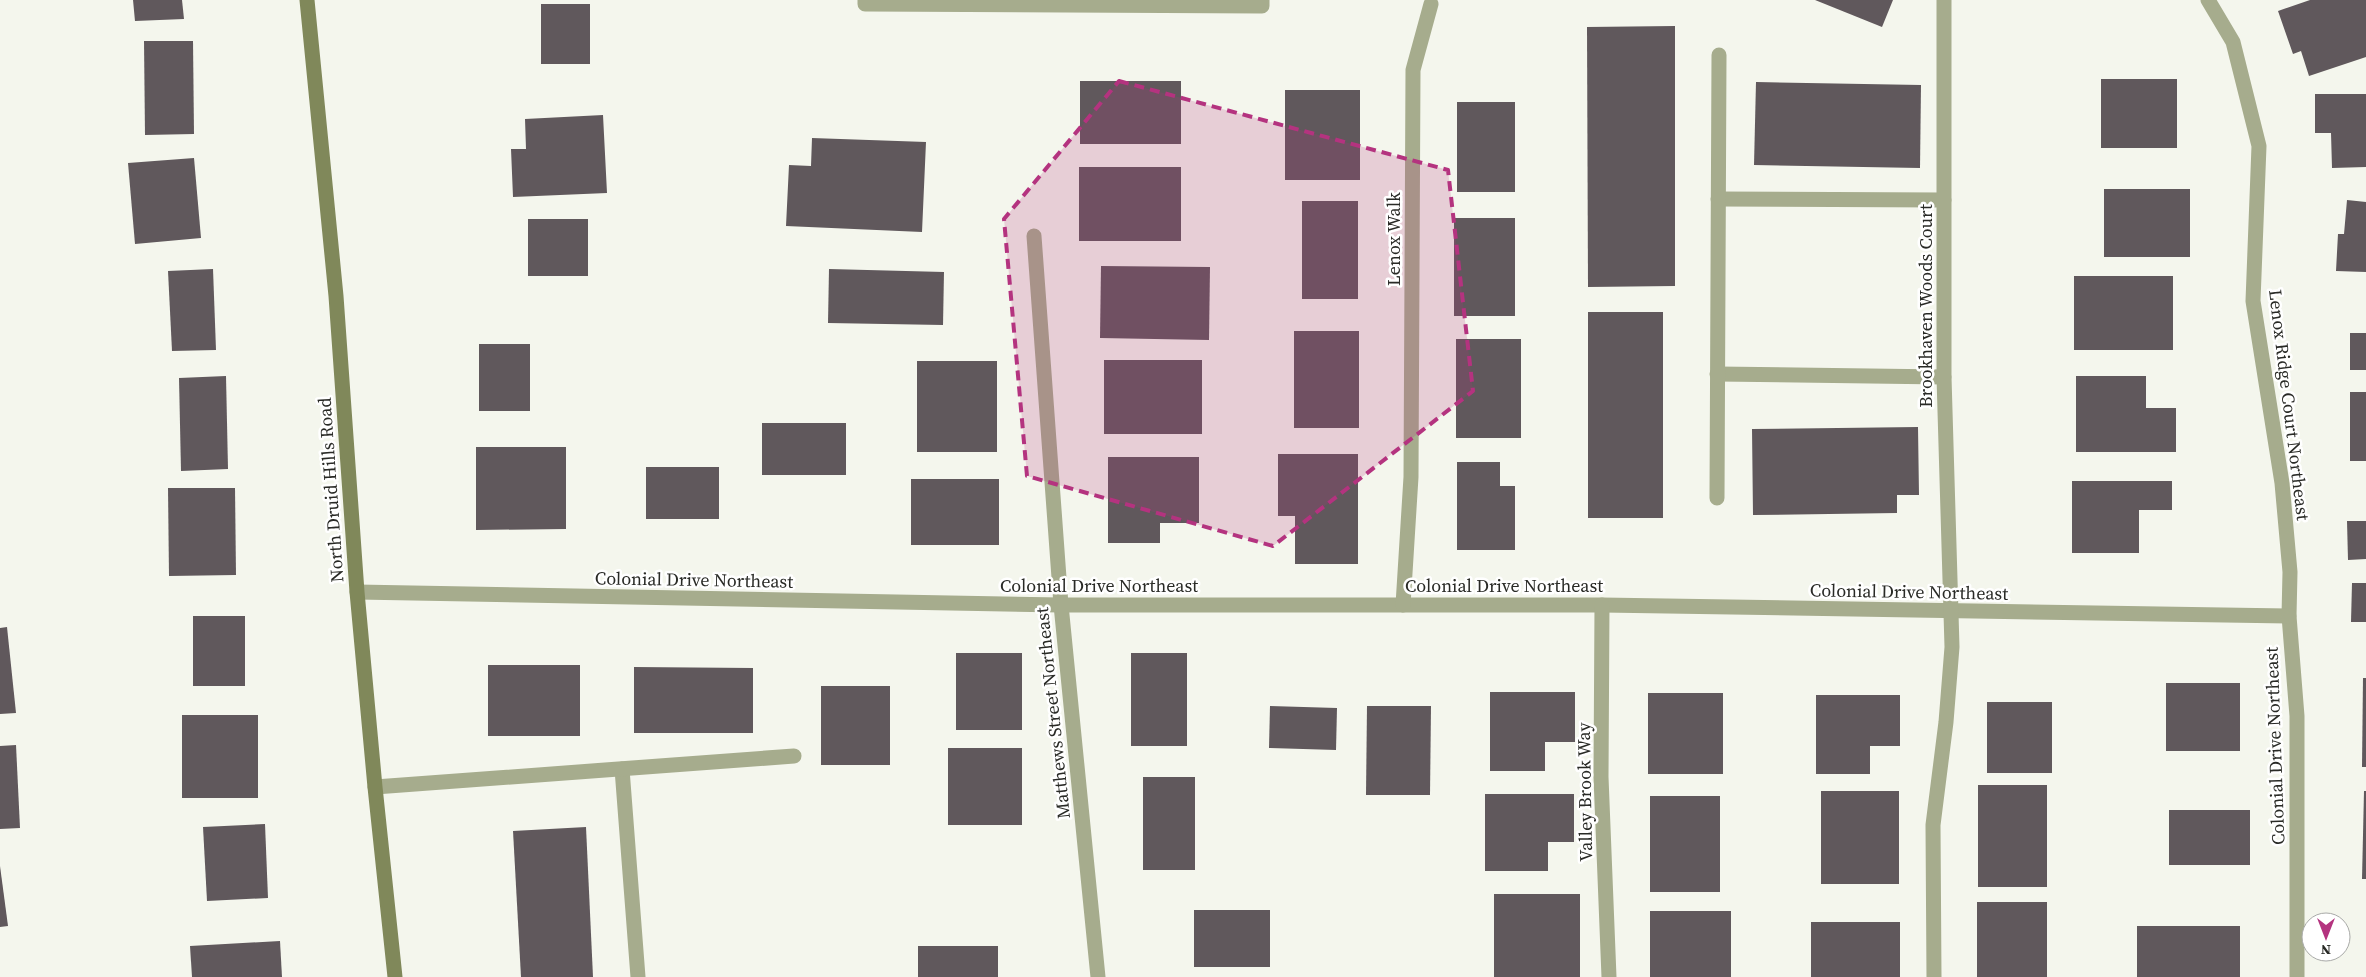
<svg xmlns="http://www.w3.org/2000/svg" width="2366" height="977" font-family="'Source Serif 4',serif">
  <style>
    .building { fill: #60585c }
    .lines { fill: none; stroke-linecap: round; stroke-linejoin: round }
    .lane { stroke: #a6ac8d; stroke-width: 15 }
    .street { stroke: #a6ac8d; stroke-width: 15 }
    .secondary { stroke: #80885a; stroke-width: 15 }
    .marked { fill: #b4337f; fill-opacity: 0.2; stroke: #b4337f; stroke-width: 4; stroke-dasharray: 10 6; stroke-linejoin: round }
    .labels { text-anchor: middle; stroke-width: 5; stroke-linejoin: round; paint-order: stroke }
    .street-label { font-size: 18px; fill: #292a26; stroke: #fff }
  </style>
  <rect width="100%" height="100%" fill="#f4f6ed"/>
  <g class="building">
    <path d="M133,0H182L184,19L135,21Z"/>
    <path d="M1815,0H1893L1882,27Z"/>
    <path d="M2310,0H2366V57L2309,76L2301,51L2293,54L2278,11Z"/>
    <rect x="541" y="4" width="49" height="60"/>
    <path d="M1675,26V286L1588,287L1587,27Z"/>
    <path d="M144,41H193L194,134L145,135Z"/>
    <rect x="2101" y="79" width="76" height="69"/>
    <rect x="1080" y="81" width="101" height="63"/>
    <path d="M1756,82L1921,85L1920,168L1754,165Z"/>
    <rect x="1285" y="90" width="75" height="90"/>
    <path d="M2315,94H2366V167L2332,168L2331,133H2315Z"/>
    <rect x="1457" y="102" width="58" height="90"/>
    <path d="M603,115L607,193L513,197L511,149H526L525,119Z"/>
    <path d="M812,138L926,142L922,232L786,226L789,165L811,166Z"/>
    <path d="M194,158L201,238L135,244L128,163Z"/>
    <rect x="1079" y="167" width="102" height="74"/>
    <rect x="2104" y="189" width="86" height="68"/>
    <path d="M2347,200L2366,202V272L2336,271L2338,234H2344Z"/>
    <rect x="1302" y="201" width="56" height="98"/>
    <rect x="1454" y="218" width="61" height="98"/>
    <rect x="528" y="219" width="60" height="57"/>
    <path d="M1101,266L1210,267L1209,340L1100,338Z"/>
    <path d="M213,269L216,350L172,351L168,271Z"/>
    <path d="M829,269L944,272L943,325L828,323Z"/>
    <rect x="2074" y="276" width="99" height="74"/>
    <rect x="1588" y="312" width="75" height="206"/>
    <rect x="1294" y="331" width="65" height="97"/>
    <rect x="2350" y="333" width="16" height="37"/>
    <rect x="1456" y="339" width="65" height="99"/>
    <rect x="479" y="344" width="51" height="67"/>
    <rect x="1104" y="360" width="98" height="74"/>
    <rect x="917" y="361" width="80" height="91"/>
    <path d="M226,376L228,469L181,471L179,378Z"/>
    <path d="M2076,376H2146V408H2176V452H2076Z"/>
    <rect x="2350" y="392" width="16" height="69"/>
    <rect x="762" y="423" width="84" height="52"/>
    <path d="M1918,427L1919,495H1897V513L1753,515L1752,429Z"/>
    <path d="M476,447H566V529L476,530Z"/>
    <path d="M1278,454H1358V564H1295V516H1278Z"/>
    <path d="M1108,457H1199V523H1160V543H1108Z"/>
    <path d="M1457,462H1500V486H1515V550H1457Z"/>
    <rect x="646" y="467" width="73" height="52"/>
    <rect x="911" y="479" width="88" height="66"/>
    <path d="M2072,481H2172V510H2139V553H2072Z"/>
    <path d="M168,488H235L236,575L169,576Z"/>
    <path d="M2347,521H2366V559L2348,560Z"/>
    <path d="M2352,583H2366V622H2351Z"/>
    <rect x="193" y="616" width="52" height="70"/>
    <path d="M7,627L16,713L0,714V628Z"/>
    <rect x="956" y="653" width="66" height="77"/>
    <rect x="1131" y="653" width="56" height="93"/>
    <rect x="488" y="665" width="92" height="71"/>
    <path d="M634,667L753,668V733H634Z"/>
    <path d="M2363,678H2366V767H2362Z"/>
    <rect x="2166" y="683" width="74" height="68"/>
    <rect x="821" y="686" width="69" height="79"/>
    <path d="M1490,692H1575V742H1545V771H1490Z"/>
    <rect x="1648" y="693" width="75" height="81"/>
    <path d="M1816,695H1900V746H1870V774H1816Z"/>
    <rect x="1987" y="702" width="65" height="71"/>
    <path d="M1270,706L1337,708L1336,750L1269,748Z"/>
    <path d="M1367,706H1431L1430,795H1366Z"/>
    <rect x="182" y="715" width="76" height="83"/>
    <path d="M16,745L20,828L0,829V746Z"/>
    <rect x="948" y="748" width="74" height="77"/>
    <rect x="1143" y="777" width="52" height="93"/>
    <rect x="1978" y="785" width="69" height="102"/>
    <rect x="1821" y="791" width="78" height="93"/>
    <path d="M2364,791H2366V879H2362Z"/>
    <path d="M1485,794H1574V842H1548V871H1485Z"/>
    <rect x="1650" y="796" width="70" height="96"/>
    <rect x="2169" y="810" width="81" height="55"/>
    <path d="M265,824L268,898L207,901L203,827Z"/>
    <path d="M586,827L593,977H521L513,831Z"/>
    <path d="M0,866L8,926L0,927Z"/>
    <rect x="1494" y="894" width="86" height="83"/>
    <rect x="1977" y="902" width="70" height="75"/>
    <rect x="1194" y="910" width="76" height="57"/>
    <rect x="1650" y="911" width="81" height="66"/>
    <rect x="1811" y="922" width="89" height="55"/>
    <rect x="2137" y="926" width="103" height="51"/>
    <path d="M280,941L282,977H192L190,946Z"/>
    <rect x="918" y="946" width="80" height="31"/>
  </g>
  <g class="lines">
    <path class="lane" d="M865,0V4L1262,6V0"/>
    <g class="street">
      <path d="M2208,0L2233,42L2259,146L2253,301L2282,483L2290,572L2289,616L2297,716V977"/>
      <path d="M1718,199L1944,200"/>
      <path d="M1034,236L1061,605L1098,977"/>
      <path d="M1717,374L1944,377"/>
      <path d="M1717,498L1719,55"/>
      <path d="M357,592L1061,605H1602L2289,616"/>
      <path d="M1403,605L1411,477L1413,70L1431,4"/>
      <path d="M1602,605L1601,777L1609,977"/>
      <path d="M622,769L638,977"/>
      <path d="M375,787L794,756"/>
      <path d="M1934,977L1933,825L1946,722L1952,647L1944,377V0"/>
    </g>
    <path class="secondary" d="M307,0L336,296L357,592L375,787L395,977"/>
  </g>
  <path class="marked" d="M1119,81L1448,170L1473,391L1273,546L1027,476L1004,219Z"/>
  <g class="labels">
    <g class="street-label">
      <text transform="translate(1394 239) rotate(-90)" y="6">Lenox Walk</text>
      <text transform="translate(1926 306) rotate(-90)" y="6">Brookhaven Woods Court</text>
      <text transform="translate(2289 405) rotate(83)" y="6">Lenox Ridge Court Northeast</text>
      <text transform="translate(331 490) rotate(-94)" y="6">North Druid Hills Road</text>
      <text transform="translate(694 580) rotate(1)" y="6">Colonial Drive Northeast</text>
      <text x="1099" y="592">Colonial Drive Northeast</text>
      <text x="1504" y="592">Colonial Drive Northeast</text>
      <text transform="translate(1909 592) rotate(1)" y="6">Colonial Drive Northeast</text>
      <text transform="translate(1053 713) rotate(-96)" y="6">Matthews Street Northeast</text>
      <text transform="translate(2275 746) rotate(-92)" y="6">Colonial Drive Northeast</text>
      <text transform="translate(1585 792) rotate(-91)" y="6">Valley Brook Way</text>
    </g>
  </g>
  <g transform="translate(2326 937) rotate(180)"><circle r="24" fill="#ffffff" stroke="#a9aaa8"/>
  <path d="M0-4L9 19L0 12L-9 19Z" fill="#b4337f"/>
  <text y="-8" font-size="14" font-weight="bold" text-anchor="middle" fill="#292a26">N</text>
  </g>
</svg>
